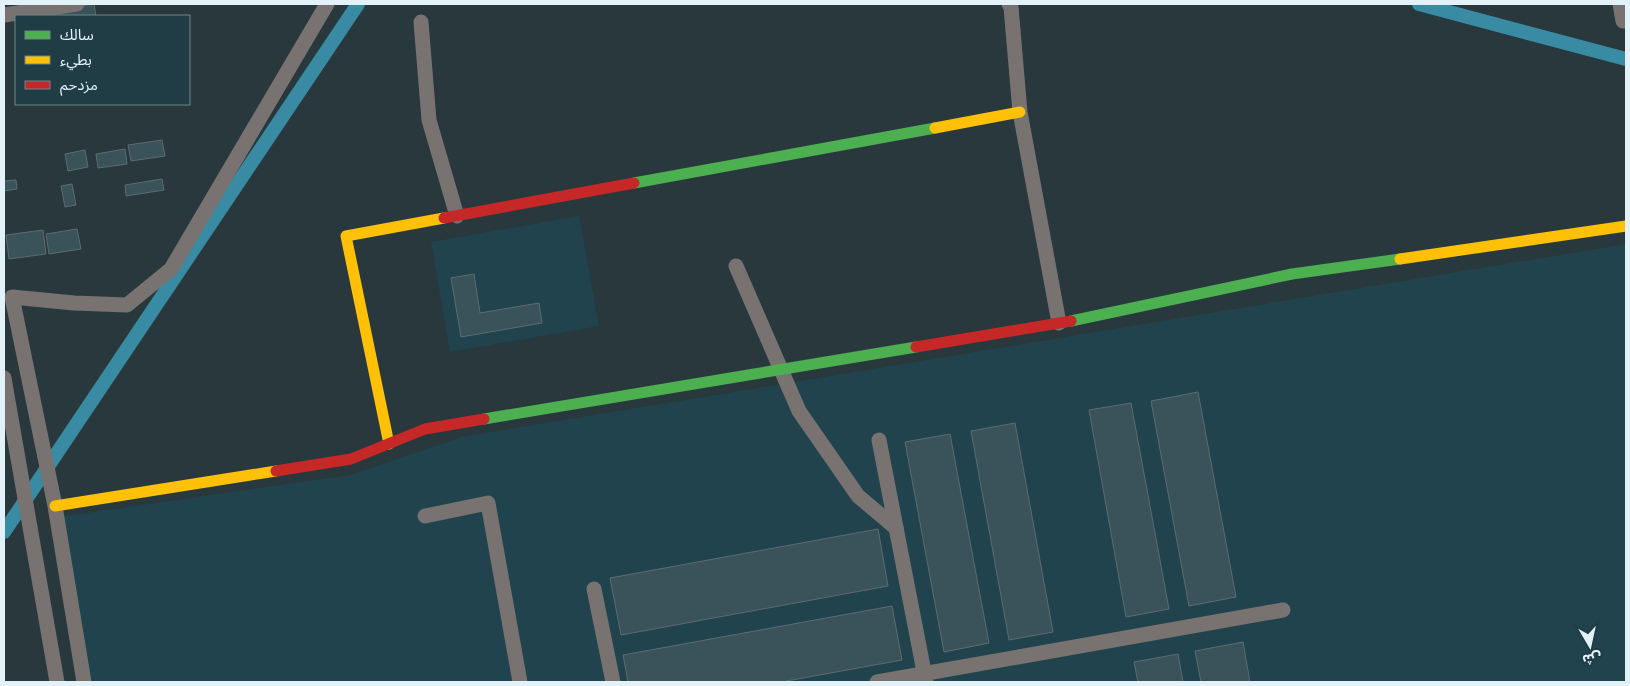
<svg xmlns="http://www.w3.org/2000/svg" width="1630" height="686" font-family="Jost,'Noto Sans Arabic',sans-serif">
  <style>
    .built { fill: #20434e }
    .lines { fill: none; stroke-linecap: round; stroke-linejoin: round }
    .canal { stroke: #388ba2; stroke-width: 14 }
    .building { fill: #3a535a; stroke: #5e6b70 }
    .street { stroke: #787271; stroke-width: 15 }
    .fast { stroke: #4caf50; stroke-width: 11 }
    .slow { stroke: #ffc107; stroke-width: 11 }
    .jam { stroke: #c62828; stroke-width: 11 }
  </style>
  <rect width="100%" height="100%" fill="#28383d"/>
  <g class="built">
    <path d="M579,216L599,326L450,352L431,242Z"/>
    <path d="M1626,244V682H84L52,518L350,475L462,437Z"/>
  </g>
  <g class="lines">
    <g class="canal">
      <path d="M1419,4L1626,59"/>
      <path d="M4,532L358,4"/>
    </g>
  </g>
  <g class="building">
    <path d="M94,4L96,16H60L59,9Z"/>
    <path d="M162,140L165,156L131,161L128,145Z"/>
    <path d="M125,149L127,164L98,168L96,154Z"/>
    <path d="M85,150L88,167L68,171L65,154Z"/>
    <path d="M162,179L164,190L126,196L125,185Z"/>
    <path d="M16,180L17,189L4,191V181Z"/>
    <path d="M72,184L76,205L65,207L61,186Z"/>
    <path d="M77,229L81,249L49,254L46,234Z"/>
    <path d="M43,230L46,254L9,259L6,235Z"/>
    <path d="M474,274L480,313L539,303L542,323L461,337L451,278Z"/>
    <path d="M1198,392L1236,597L1189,606L1151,401Z"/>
    <path d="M1131,403L1169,609L1126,617L1089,410Z"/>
    <path d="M1015,423L1053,632L1009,640L971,431Z"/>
    <path d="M950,434L989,643L944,652L905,442Z"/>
    <path d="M878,529L888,586L621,635L610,578Z"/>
    <path d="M892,606L902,660L781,682H628L623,655Z"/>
    <path d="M1243,642L1250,682H1201L1195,651Z"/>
    <path d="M1178,654L1183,682H1138L1134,662Z"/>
  </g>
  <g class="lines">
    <g class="street">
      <path d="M1009,4L1011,7L1020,112L1059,323"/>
      <path d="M1620,4L1623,21"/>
      <path d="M4,15L77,4"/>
      <path d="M421,22L429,120L457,216"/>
      <path d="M736,266L799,411L858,496L896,528"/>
      <path d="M4,378L57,682"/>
      <path d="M879,440L926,682"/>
      <path d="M425,516L488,503L520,682"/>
      <path d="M594,589L613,682"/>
      <path d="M84,682L55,506L12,297L74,303L127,305L171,269L327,4"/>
      <path d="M877,682L1283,610"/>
    </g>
    <g class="fast">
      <path d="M634,183L935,128"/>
      <path d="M1071,321L1292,274L1400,259"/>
      <path d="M484,419L916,347"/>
    </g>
    <g class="slow">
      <path d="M935,128L1020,112"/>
      <path d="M1400,259L1626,226"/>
      <path d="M389,444L346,236L444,218"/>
      <path d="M55,506L276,471"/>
    </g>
    <g class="jam">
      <path d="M444,218L634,183"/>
      <path d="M916,347L1071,321"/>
      <path d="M276,471L351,459L425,429L484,419"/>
    </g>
  </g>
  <rect width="1630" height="686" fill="none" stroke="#e2f2f8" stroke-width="10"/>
  <rect x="15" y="15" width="175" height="90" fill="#203c45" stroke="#6e858d"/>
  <rect x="25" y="31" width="25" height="8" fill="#4caf50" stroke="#6e858d"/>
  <text x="60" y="40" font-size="15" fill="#e2f2f8">سالك</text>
  <rect x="25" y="56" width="25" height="8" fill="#ffc107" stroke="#6e858d"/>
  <text x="60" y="65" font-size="15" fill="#e2f2f8">بطيء</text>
  <rect x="25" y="81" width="25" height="8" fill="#c62828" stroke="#6e858d"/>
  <text x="60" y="90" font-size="15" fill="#e2f2f8">مزدحم</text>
  <g transform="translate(1590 646) rotate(171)" stroke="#203c45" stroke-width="4" paint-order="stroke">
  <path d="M0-4L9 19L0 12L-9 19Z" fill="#e2f2f8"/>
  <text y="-8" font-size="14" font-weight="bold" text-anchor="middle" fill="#e2f2f8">ش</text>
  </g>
</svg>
